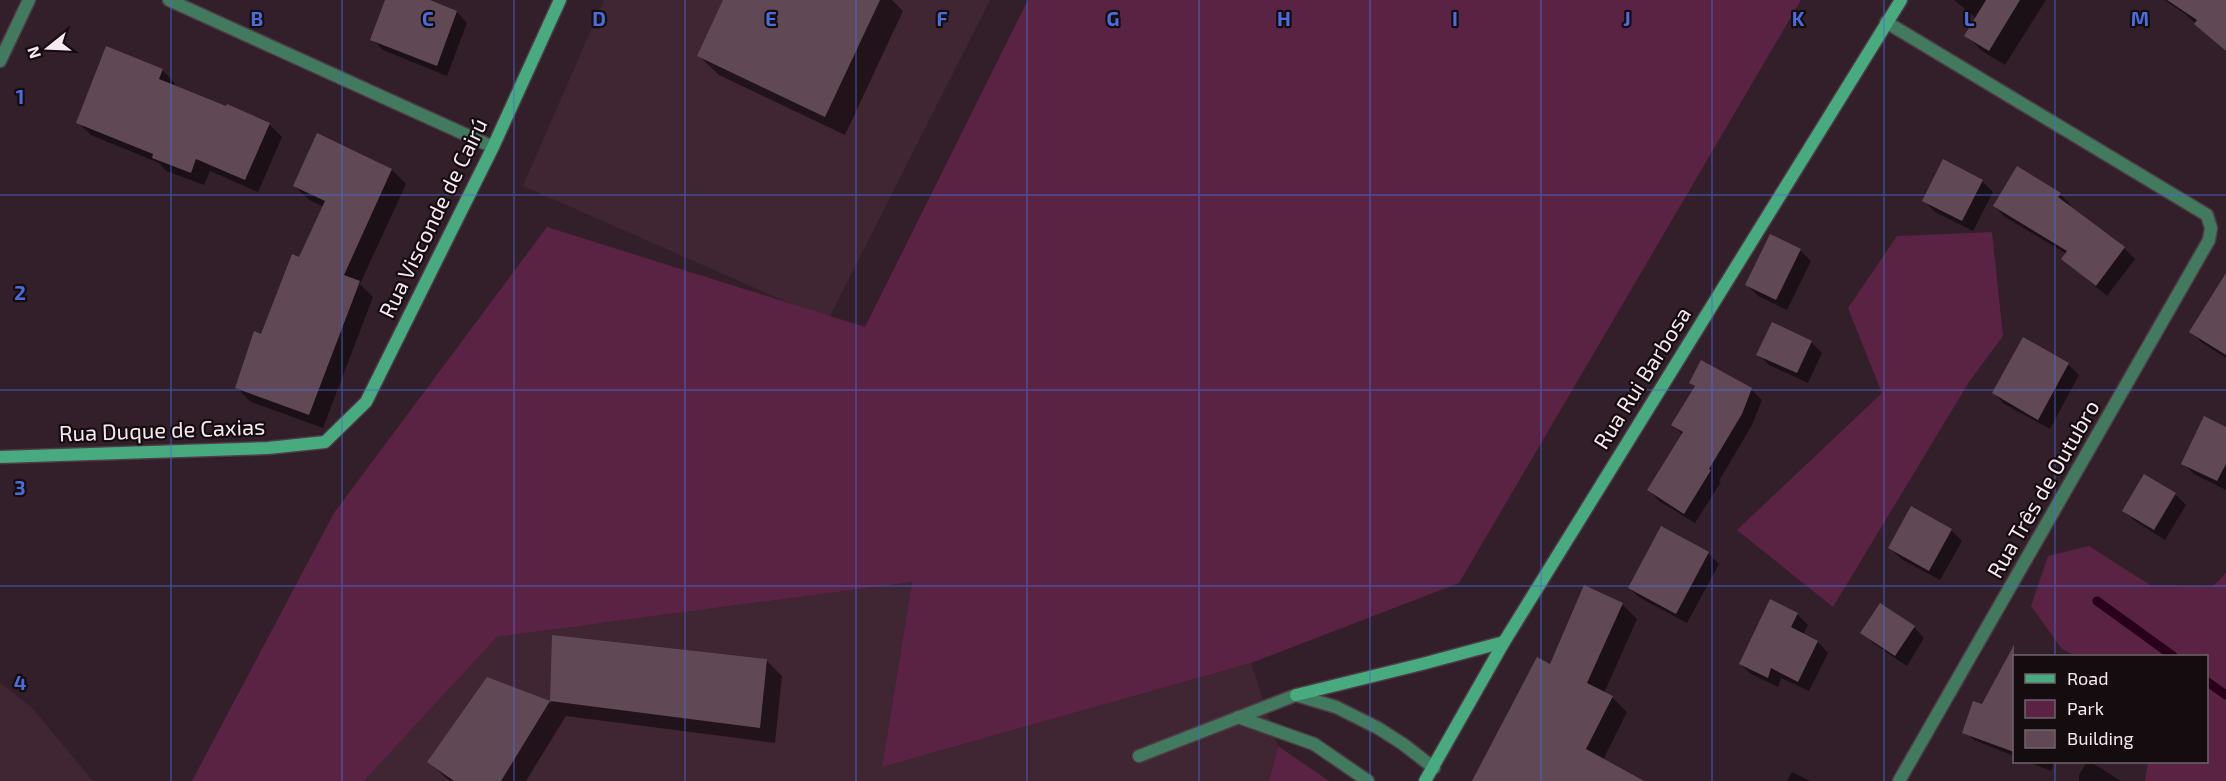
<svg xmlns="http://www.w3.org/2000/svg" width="2226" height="781" font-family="'Exo 2',sans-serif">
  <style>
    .built { fill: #402533 }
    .green { fill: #5a2343 }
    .shadow { fill: #0007 }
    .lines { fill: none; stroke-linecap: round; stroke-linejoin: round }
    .stream { stroke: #280019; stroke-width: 9 }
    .building { fill: #604955 }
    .lane-casing { stroke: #4e3b45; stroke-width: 15 }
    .street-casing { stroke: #4e3b45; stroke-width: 15 }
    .secondary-casing { stroke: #4e3b45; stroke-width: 15 }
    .lane { stroke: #417a5f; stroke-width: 12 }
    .street { stroke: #417a5f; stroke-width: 12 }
    .secondary { stroke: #48aa7f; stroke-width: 12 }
    .grid { fill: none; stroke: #496ddd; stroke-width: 1.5; stroke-opacity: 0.55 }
    .labels { text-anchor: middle; stroke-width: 4.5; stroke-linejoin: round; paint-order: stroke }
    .street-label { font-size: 22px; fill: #f7e9f0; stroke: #150c10 }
    .grid-label { font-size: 20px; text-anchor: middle; font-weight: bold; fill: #496ddd; stroke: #150c10; stroke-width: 4.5; stroke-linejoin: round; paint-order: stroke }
  </style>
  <rect width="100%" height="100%" fill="#331f29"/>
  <g class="built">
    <path d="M604,0H990L828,320L523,186Z"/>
    <path d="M912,582L882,767L1251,663L1278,746L1269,781H364L497,637Z"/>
    <path d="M0,683L32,708L93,781H0Z"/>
  </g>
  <g class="green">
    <path d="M1028,0H1801L1459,583L1251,663L882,767L912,582L497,637L364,781H192L334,513L547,227L865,327Z"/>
    <path d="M1992,232L2003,336L1969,382L1833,607L1737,530L1882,393L1848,308L1897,236Z"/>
    <path d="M2089,546L2150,585L2213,586L2226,573V781H2145L2148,762H2206V656H2075L2062,649L2031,606L2048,556Z"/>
    <path d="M1278,746L1329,781H1269Z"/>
  </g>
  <g class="shadow">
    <path d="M387,0H426L457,12L467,23L447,76L383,50L372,39Z"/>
    <path d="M725,0H892L903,11L845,135L719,75L699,56Z"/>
    <path d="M1954,0H2046L2005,65L1982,51L1966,35L1977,19Z"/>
    <path d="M2164,0H2226V51L2184,13Z"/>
    <path d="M162,70L175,83L174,87L269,124L282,137L258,192L210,171L204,185L166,171L159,163L91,135L78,122Z"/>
    <path d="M318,135L392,170L406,184L360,284L373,297L323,428L251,402L236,387L324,207L309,200L295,186Z"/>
    <path d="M1982,181L1993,192L1973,231L1935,212L1924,201Z"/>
    <path d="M2060,194L2071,205L2069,207L2124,248L2135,259L2107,296L2063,259L2067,254L2005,217L1994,206Z"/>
    <path d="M1800,250L1811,261L1787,310L1758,296L1747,285Z"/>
    <path d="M2226,300V358L2201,342L2191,331Z"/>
    <path d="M2023,339L2068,364L2079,375L2050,429L2004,404L1994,393Z"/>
    <path d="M1811,342L1822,353L1808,383L1769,365L1758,354Z"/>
    <path d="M1691,383L1751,389L1762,400L1752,425L1719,481L1721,482L1695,523L1659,501L1649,490L1683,435L1673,425L1696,388Z"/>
    <path d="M2226,428V490L2194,474L2183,463Z"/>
    <path d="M2175,494L2186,505L2165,540L2135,521L2124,511Z"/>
    <path d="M1662,528L1708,553L1719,564L1687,623L1640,598L1629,588Z"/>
    <path d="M1951,530L1962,541L1940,580L1901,559L1890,548Z"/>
    <path d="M1622,604L1637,619L1604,693L1612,697L1627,712L1603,760L1641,781H1474L1550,666Z"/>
    <path d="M1797,614L1808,625L1803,635L1818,642L1828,653L1809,691L1781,678L1778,687L1751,674L1740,664Z"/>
    <path d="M1914,627L1924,638L1907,666L1873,643L1862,632Z"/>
    <path d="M554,637L766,660L782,676L775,743L566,716L526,781H450L445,777L429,762L487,679L551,703Z"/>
    <path d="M2011,655L2014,657V756L1974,740L1964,730L1983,706Z"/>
    <path d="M2028,762H2054L2051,771Z"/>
    <path d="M2087,762H2091L2121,781H2079V775Z"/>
    <path d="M1792,772L1810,781H1787Z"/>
  </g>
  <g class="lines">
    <g class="stream">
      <path d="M2097,601L2173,656"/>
      <path d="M2206,681L2226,695"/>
    </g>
  </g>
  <g class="building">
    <path d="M385,0H430L457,11L437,66L370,40Z"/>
    <path d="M723,0H880L825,117L697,56Z"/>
    <path d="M1986,0H2020L1989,51L1964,36Z"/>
    <path d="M2167,0H2226V51L2194,24L2197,20Z"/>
    <path d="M106,46L163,69L159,79L226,106L227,104L270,123L245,180L196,159L191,173L152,158L153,154L76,123Z"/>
    <path d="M317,133L392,169L344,275L360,281L309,415L235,388L254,331L261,334L292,254L299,257L325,201L293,186Z"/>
    <path d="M1943,159L1983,180L1962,221L1922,201Z"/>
    <path d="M2017,166L2061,193L2058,197L2125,247L2096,286L2061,259L2067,251L1993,206Z"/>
    <path d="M1770,234L1801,249L1776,300L1745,285Z"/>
    <path d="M2226,273V355L2189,332Z"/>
    <path d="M1772,322L1812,341L1797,373L1756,355Z"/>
    <path d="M2023,337L2069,363L2038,420L1992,393Z"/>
    <path d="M1701,360L1752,388L1742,414L1709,469L1711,470L1684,514L1647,490L1683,432L1671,425L1695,386L1689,383Z"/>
    <path d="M2204,416L2226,427V464L2217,481L2181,464Z"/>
    <path d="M2144,474L2176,493L2154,530L2122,511Z"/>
    <path d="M1911,506L1952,529L1929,571L1888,548Z"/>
    <path d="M1661,526L1709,552L1676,614L1628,588Z"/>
    <path d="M1584,585L1623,603L1587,683L1613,696L1586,749L1644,781H1472L1537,657L1550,664Z"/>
    <path d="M1770,599L1798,613L1791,627L1818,641L1798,682L1771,668L1768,678L1739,664Z"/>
    <path d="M1880,603L1915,626L1895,656L1860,633Z"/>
    <path d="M552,635L767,659L760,728L550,701Z"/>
    <path d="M2014,645V752L1962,733L1973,701L1982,704Z"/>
    <path d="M487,677L550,701L501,781H454L427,762Z"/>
  </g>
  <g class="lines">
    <g class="lane-casing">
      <g id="lane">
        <path d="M1238,717L1314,744L1368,781"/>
        <path d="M1139,756L1296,695L1336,707L1378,728L1403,744L1434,768"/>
      </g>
    </g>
    <g class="street-casing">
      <g id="street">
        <path d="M169,0L493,147"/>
        <path d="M1886,22L2207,215L2211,228L2209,240L1899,781"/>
        <path d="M0,61L29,0"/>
      </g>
    </g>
    <g class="secondary-casing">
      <g id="secondary">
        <path d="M0,457L268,448L325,442L366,402L493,147L560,0"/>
        <path d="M1296,695L1422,664L1504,642"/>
        <path d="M1425,781L1504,642L1901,0"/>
      </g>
    </g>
    <use href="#lane" class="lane"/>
    <use href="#street" class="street"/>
    <use href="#secondary" class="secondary"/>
  </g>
  <path class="grid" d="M171,0V781M342,0V781M514,0V781M685,0V781M856,0V781M1027,0V781M1199,0V781M1370,0V781M1541,0V781M1712,0V781M1884,0V781M2055,0V656M0,195H2226M0,390H2226M0,586H2226M2055,762V781"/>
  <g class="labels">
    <g class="street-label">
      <text transform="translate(433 218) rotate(-64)" y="8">Rua Visconde de Cairú</text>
      <text transform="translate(1642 378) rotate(-58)" y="8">Rua Rui Barbosa</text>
      <text transform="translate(162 430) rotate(-2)" y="8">Rua Duque de Caxias</text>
      <text transform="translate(2043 489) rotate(-60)" y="8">Rua Três de Outubro</text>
    </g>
  </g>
  <g class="grid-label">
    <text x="257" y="26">B</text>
    <text x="428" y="26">C</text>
    <text x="599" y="26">D</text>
    <text x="771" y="26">E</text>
    <text x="942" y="26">F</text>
    <text x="1113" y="26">G</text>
    <text x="1284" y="26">H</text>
    <text x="1455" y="26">I</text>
    <text x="1627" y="26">J</text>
    <text x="1798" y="26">K</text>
    <text x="1969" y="26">L</text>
    <text x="2140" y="26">M</text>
    <text x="20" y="104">1</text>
    <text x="20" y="300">2</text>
    <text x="20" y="495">3</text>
    <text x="20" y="690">4</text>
  </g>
  <rect x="2013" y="655" width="195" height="108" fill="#150c10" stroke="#6f646a" stroke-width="1.5"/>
  <rect x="2025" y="674" width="30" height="9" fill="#48aa7f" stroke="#6f646a" stroke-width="1.5"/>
  <text x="2067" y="685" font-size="18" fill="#f7e9f0">Road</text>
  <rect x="2025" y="700" width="30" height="18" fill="#5a2343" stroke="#6f646a" stroke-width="1.5"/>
  <text x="2067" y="715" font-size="18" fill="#f7e9f0">Park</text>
  <rect x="2025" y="730" width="30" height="18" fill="#604955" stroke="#6f646a" stroke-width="1.5"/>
  <text x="2067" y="745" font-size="18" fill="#f7e9f0">Building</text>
  <g transform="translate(48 48) rotate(252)" stroke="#150c10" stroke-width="4.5" paint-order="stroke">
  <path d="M0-4.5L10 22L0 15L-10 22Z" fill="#f7e9f0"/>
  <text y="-9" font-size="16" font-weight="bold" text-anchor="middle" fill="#f7e9f0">N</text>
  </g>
</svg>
